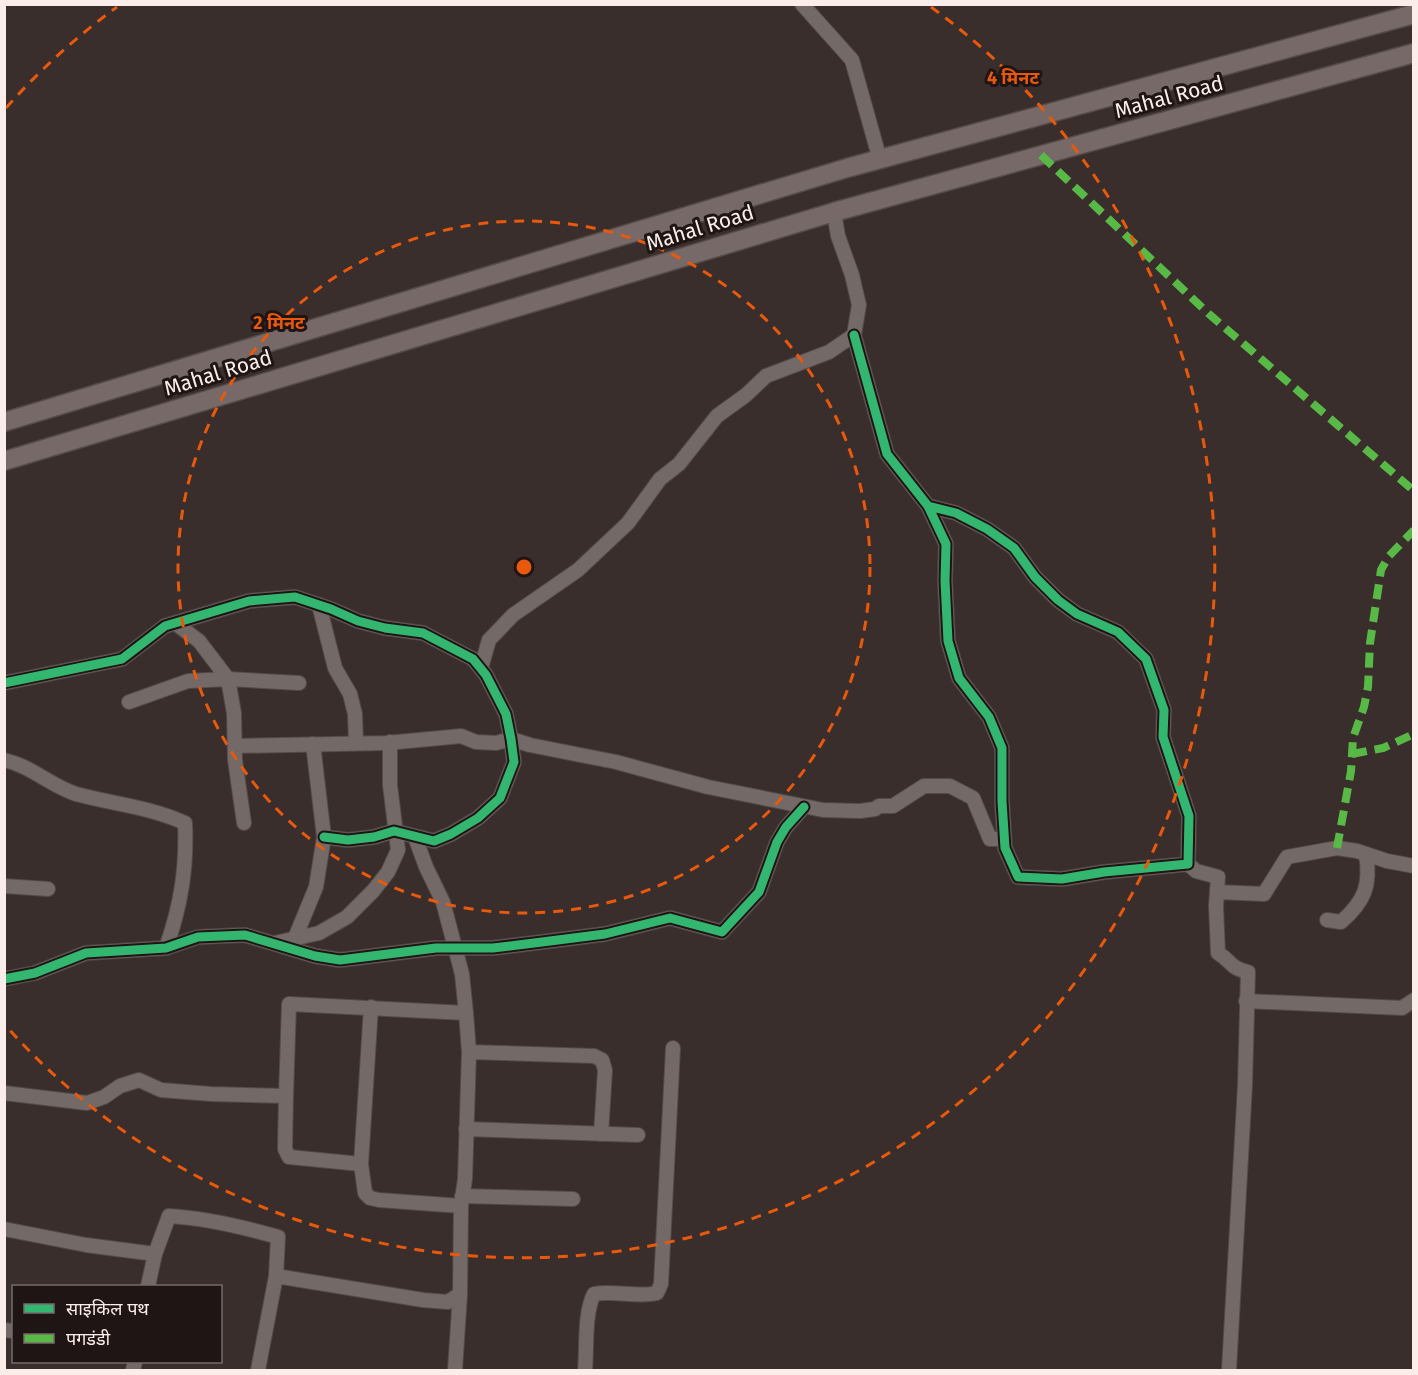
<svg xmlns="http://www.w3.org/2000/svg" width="1418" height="1375" font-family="'Fira Sans','Noto Sans Devanagari',sans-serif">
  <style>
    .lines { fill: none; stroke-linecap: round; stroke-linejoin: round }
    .minor-casing { stroke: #544a48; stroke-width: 16 }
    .major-casing { stroke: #544a48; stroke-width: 21 }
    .minor { stroke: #736a68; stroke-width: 14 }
    .major { stroke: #766967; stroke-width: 18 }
    .quiet { stroke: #58b947; stroke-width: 8; stroke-dasharray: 15 8; stroke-linecap: butt }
    .cycleway-casing { stroke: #1f1514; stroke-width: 13 }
    .cycleway { stroke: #33b770; stroke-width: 9 }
    .ring { fill: none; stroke: #e8590c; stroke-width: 3; stroke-dasharray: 10 8 }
    .labels { text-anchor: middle; stroke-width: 6; stroke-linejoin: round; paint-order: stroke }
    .street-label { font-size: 21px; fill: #fbedea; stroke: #1f1514 }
    .centre { fill: #e8590c; stroke: #1f1514; stroke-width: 3 }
    .ring-label { font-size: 18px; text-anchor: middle; font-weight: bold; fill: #e8590c; stroke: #1f1514; stroke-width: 6; stroke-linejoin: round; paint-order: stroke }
  </style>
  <rect width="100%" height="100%" fill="#392e2c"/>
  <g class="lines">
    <g class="minor-casing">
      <g id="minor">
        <path d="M802,4L852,60L880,160"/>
        <path d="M854,335L887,454L928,506L946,544L945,581L948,641L959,678L989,717L1002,748V801L1005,848L1018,877L1062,879L1104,872L1188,864L1189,816L1163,737L1164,710L1146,659L1118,632L1077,614L1058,600L1035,577L1014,548L987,529L956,513L928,506"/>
        <path d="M319,605L335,668L350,694L355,714L356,742"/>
        <path d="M175,623L199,641L228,679L299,683"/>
        <path d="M481,668L489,640L513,615L578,570L628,523L660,479L679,464L717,416L746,395L766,376L829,352L854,335L859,305L852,275L838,236L834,212"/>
        <path d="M4,683L122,659L165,626L249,601L295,597L331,609L358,621L385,628L423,633L473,659L486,675L506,714L511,739L514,762L500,798L478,818L451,834L434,841L394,831L374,837L348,840L324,837"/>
        <path d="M129,702L188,681L228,679L234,713L235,760L244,823"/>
        <path d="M235,746L387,743L461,736L476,742L496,743L511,739L530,745L616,762L708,787L823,810L860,811L875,809L879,806H893L924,786H950L973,798L990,839H1004"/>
        <path d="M4,760C31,766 51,786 76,794C113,804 150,807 185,823C187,868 181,905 166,948"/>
        <path d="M415,837L426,867L443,902L462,974L466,1013L469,1052L465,1179L461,1206L460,1294L455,1370"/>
        <path d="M1188,864L1196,871L1218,877L1216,906L1218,953C1233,962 1228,967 1248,972L1245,1085L1229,1370"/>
        <path d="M4,886L48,889"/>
        <path d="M1217,892L1264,894L1287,857L1337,848L1357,851L1387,861L1414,866"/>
        <path d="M1327,920L1341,922C1365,901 1371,885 1366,854"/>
        <path d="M295,938L316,887L324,837L313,744"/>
        <path d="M275,943L319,933L347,917L373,891L388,872L398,850L390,785V742"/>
        <path d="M4,979L35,973L86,953L166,948L198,937L245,935L315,956L340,960L436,948H493L542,942L605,934L670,918L722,932L759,892L777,842L786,827L804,807"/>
        <path d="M1246,1001L1402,1008L1414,1000"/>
        <path d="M469,1052L594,1056L602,1060L605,1070L601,1134"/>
        <path d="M4,1093L87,1103L104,1097L120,1086L139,1080L161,1090L211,1094L286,1096L285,1149L289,1157L361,1164L365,1193L370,1198L379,1200L461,1206"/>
        <path d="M286,1096L289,1004L466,1013"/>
        <path d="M466,1129L638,1135"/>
        <path d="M361,1164L371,1007"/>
        <path d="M462,1196L573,1199"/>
        <path d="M4,1229L86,1245L155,1254"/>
        <path d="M276,1276L423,1300L448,1302L460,1294"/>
        <path d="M148,1286L155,1254L169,1216C206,1218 243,1227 278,1237L276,1276L258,1370"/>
        <path d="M4,1330L14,1331"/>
        <path d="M133,1370L135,1362"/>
        <path d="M585,1370C587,1349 584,1313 594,1294C615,1290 637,1298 657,1293L661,1284L673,1048"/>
      </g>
    </g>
    <g class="major-casing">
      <g id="major">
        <path d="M4,422L847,168L1414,14"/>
        <path d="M4,461L834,212L1414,53"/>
      </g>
    </g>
    <use href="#minor" class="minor"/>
    <use href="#major" class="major"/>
    <g class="quiet">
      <path d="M1041,155L1209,314L1414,491"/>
      <path d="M1352,754L1383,748L1414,734"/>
      <path d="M1337,848L1351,771L1353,738L1364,707L1368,687L1370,643L1381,570L1389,556L1414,530"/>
    </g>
    <g class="cycleway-casing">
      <g id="cycleway">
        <path d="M854,335L887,454L928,506L946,544L945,581L948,641L959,678L989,717L1002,748V801L1005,848L1018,877L1062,879L1104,872L1188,864L1189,816L1163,737L1164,710L1146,659L1118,632L1077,614L1058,600L1035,577L1014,548L987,529L956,513L928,506"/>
        <path d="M4,683L122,659L165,626L249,601L295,597L331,609L358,621L385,628L423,633L473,659L486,675L506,714L511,739L514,762L500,798L478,818L451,834L434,841L394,831L374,837L348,840L324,837"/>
        <path d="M4,979L35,973L86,953L166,948L198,937L245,935L315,956L340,960L436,948H493L542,942L605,934L670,918L722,932L759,892L777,842L786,827L804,807"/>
      </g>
    </g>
    <use href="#cycleway" class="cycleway"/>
  </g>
  <g class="ring">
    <circle cx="524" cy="567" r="346"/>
    <path d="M6 108A692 692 0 0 1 117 7M931 7A692 692 0 1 1 6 1026"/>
  </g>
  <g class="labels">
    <g class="street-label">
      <text transform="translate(1169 97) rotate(-15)" y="7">Mahal Road</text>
      <text transform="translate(700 228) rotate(-17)" y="7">Mahal Road</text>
      <text transform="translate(218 373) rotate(-17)" y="7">Mahal Road</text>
    </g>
  </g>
  <circle cx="524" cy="567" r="9" class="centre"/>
  <g class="ring-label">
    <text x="1013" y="84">4 मिनट</text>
    <text x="279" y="329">2 मिनट</text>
  </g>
  <rect width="1418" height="1375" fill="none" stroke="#fbedea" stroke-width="12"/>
  <rect x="12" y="1285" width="210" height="78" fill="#1f1514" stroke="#776b6a" stroke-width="1.5"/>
  <rect x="24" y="1304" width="30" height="9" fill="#33b770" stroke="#776b6a" stroke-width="1.5"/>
  <text x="66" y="1315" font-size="18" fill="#fbedea">साइकिल पथ</text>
  <rect x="24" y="1334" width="30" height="9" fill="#58b947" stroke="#776b6a" stroke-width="1.5"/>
  <text x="66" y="1345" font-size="18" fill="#fbedea">पगडंडी</text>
</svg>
